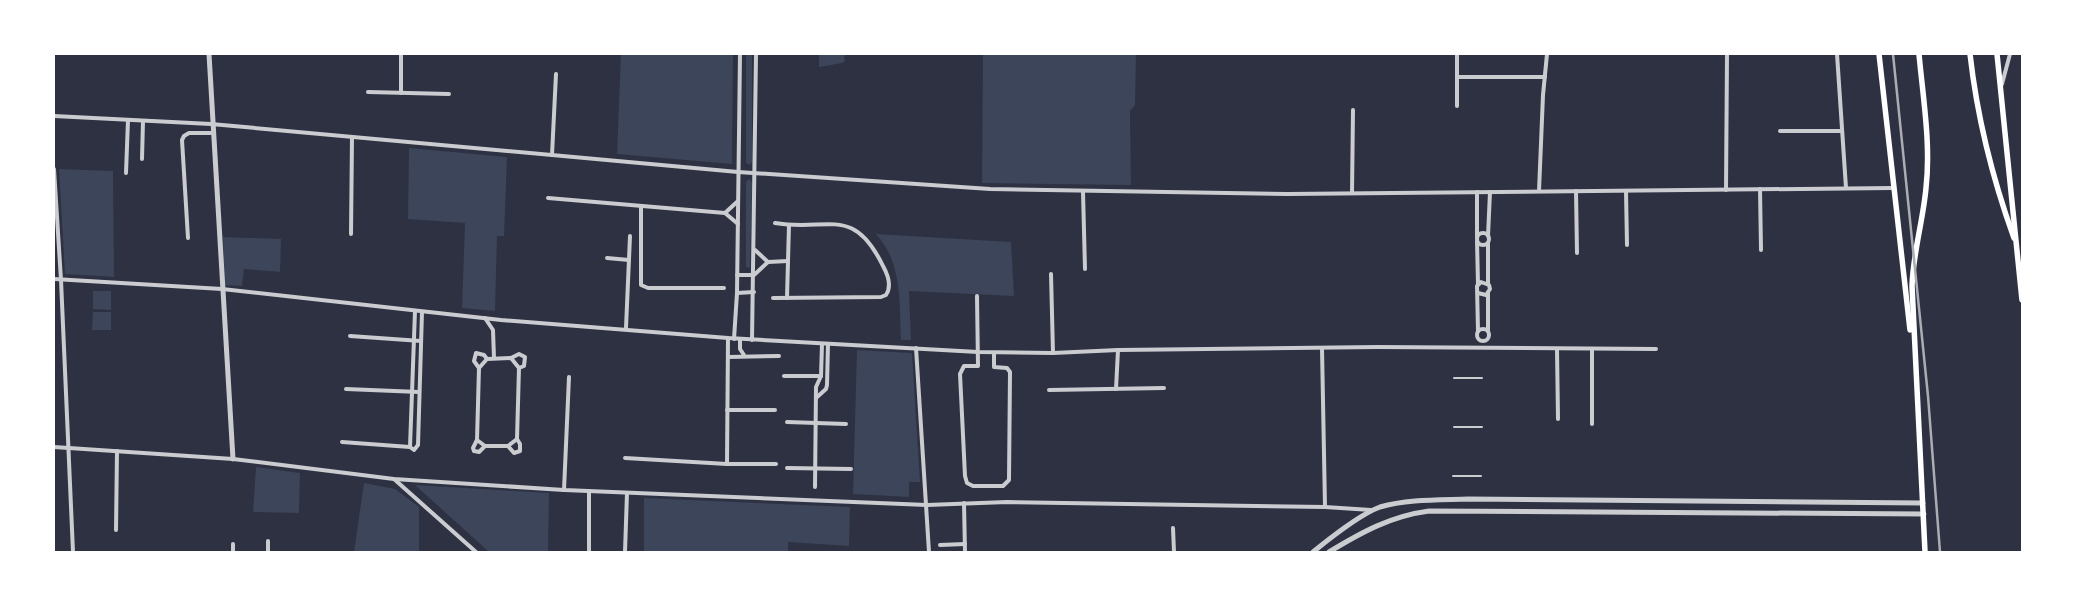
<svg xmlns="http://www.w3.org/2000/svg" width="2076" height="606" font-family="'Fira Sans Condensed',sans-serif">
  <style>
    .green { fill: #3c4559 }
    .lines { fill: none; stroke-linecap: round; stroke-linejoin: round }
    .service { stroke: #caccd0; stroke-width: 2 }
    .minor { stroke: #caccd0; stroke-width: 4 }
    .tertiary { stroke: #caccd0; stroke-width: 5 }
    .secondary { stroke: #fff; stroke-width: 5.5 }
    .rail { stroke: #abadb3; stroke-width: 2.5 }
  </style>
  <rect width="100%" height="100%" fill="#2d3142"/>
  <g class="green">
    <path d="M621,54H733L732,164L617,154Z"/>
    <path d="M746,54H752V162L750,165L746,163Z"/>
    <path d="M819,54H846L844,58L845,61L842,63L819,67Z"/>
    <path d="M983,54H1136L1135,105L1130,111L1131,185L982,183Z"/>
    <path d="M409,148L507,157L504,236H497L495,311L462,308L465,223L408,219Z"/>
    <path d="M59,169L113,171L114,277L65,274Z"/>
    <path d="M749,179L752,182L750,268L746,267V182Z"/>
    <path d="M876,234L1011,242L1014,296L909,291L911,340H901C899,303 903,264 876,234Z"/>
    <path d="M223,237L281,239L280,272L244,269L242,286L225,285Z"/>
    <path d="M93,291H111V310L93,309Z"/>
    <path d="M93,312H111V330H92Z"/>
    <path d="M857,350L912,353L920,482H909V497L853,494Z"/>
    <path d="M256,467L300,473L299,513L253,512Z"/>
    <path d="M364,483L395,489L419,507V552H354Z"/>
    <path d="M415,485L549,493L548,552H489Z"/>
    <path d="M644,498L850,507L849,546L788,542V552H644Z"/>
  </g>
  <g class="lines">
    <g class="service">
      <path d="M1454,378H1482"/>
      <path d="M1454,427H1482"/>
      <path d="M1453,476H1481"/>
    </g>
    <g class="minor">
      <path d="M1837,54L1846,188"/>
      <path d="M1457,77H1545"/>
      <path d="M2002,84L2010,54"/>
      <path d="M368,92L449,94"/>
      <path d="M401,93V54"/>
      <path d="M1457,106V54"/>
      <path d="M54,116L211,124L738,172L990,189L1287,194L1893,188"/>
      <path d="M1780,131H1842"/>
      <path d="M552,155L556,74"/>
      <path d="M142,159L143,121"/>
      <path d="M54,169L61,280L73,552"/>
      <path d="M126,173L128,120"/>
      <path d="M1760,189L1761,250"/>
      <path d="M1726,190L1727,54"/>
      <path d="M1539,191L1543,95L1547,54"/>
      <path d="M1576,191L1577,253"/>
      <path d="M1626,191L1627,245"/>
      <path d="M1083,192L1085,269"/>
      <path d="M1477,192V237"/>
      <path d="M1352,193L1353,110"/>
      <path d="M548,198L725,213L738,224"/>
      <path d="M641,207V285L648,288H724"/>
      <path d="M725,213L738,201"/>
      <circle cx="1483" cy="239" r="6"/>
      <path d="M351,234L352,137"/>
      <path d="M1488,236L1490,192"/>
      <path d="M188,238L182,140L184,136L189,133H212"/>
      <path d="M1477,241L1478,284"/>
      <path d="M1488,243V283"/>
      <path d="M755,250L768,262"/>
      <path d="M607,258L629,260"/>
      <path d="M1051,274L1053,353"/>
      <path d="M737,275H754L768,262L788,261"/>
      <path d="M54,279L222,289L501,320L728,338L978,352L1053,353L1118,350L1378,347L1656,349"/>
      <path d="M737,293L754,292"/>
      <path d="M1478,293L1486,295L1490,289L1489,285L1481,282L1477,286L1478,331"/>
      <path d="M1488,293V331"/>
      <path d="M977,296L978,366H964L960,374L965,476L967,483L973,486H1003L1009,480L1010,372L1007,368L994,367V353"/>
      <path d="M773,298L881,297L886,295C892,286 888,275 883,266C853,204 828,232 775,223"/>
      <path d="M787,298L789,225"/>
      <path d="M415,311L410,447L414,450L418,445L422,312"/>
      <path d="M485,318L493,330L494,358"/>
      <path d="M626,328L630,236"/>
      <circle cx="1483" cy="335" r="6"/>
      <path d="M350,336L421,341"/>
      <path d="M734,339L737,293L740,54"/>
      <path d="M740,339V349L744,355"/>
      <path d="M752,340L756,54"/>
      <path d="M916,348L929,552"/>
      <path d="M1322,348L1325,507"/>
      <path d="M1557,349L1558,419"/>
      <path d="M1592,349V424"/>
      <path d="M728,357L779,356"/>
      <path d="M511,358L519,368L517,439L508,446H485L477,440L479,368L487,359Z"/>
      <path d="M511,358L519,354L525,357L524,366L519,368"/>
      <path d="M479,368L474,361L476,353L484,355L487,359"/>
      <path d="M784,376H821"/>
      <path d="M346,389L419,392"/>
      <path d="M1116,389L1118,350"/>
      <path d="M1049,390L1164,388"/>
      <path d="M816,398L826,389L827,385L828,344"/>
      <path d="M727,410H775"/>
      <path d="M787,422L846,424"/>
      <path d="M477,440L473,448L474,451L479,452L485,446"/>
      <path d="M342,442L410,447"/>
      <path d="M508,446L514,453L520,451V444L517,439"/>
      <path d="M54,447L233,459L394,479L564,490L927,505L1007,502L1325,507L1371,510"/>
      <path d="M625,458L727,464H776"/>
      <path d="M727,464L728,338"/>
      <path d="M787,468L851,469"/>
      <path d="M394,479L476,552"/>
      <path d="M815,487L816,387L821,376L822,344"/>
      <path d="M564,490L569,377"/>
      <path d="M589,491V552"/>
      <path d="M964,503L965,552"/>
      <path d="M1173,528L1174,552"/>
      <path d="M116,530L117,451"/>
      <path d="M233,544V552"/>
      <path d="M940,545L965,544"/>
      <path d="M268,552V541"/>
      <path d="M625,552L627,493"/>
    </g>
    <g class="tertiary">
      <path d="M209,54L233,459"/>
      <path d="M1313,552C1329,539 1361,514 1380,507C1407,499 1439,500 1468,499L1923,503"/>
      <path d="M1329,552C1362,532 1391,516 1429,511L1924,514"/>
    </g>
    <g class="secondary">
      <path d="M1879,54L1910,330"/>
      <path d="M1919,54C1923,98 1931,144 1926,188C1923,221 1913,253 1912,286L1925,552"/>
      <path d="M1970,54C1977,116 1993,180 2014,238"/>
      <path d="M1997,54L2022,300"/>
    </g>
    <path class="rail" d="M1893,54L1928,396L1940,552"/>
  </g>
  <rect width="2076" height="606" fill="none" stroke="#ffffff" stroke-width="110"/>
</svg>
